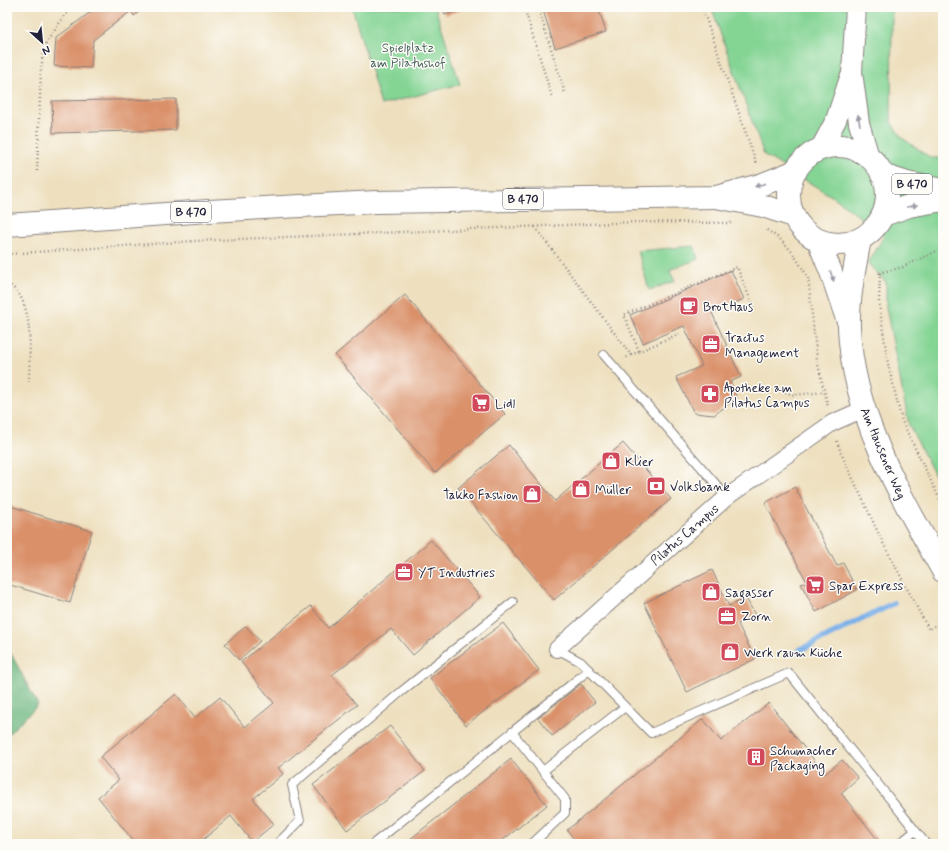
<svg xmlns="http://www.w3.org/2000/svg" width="950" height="851" font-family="Mynerve,sans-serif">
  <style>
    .green { fill: #84d494; stroke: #537b68 }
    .forest { fill: #6bb67e; stroke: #466c5c }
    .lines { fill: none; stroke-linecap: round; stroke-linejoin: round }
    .stream { stroke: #7ab1e9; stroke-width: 6 }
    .building { fill: #da916b }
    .service-casing { stroke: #88817d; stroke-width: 10 }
    .minor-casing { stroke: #88817d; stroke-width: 18 }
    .tertiary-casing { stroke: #88817d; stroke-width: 22 }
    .secondary-casing { stroke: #88817d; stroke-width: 24 }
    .primary-casing { stroke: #88817d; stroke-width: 24 }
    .path { stroke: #88817d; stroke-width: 2.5; stroke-dasharray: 1 3; stroke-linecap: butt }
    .service { stroke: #fff; stroke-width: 8 }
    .minor { stroke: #fff; stroke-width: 16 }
    .tertiary { stroke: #fff; stroke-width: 20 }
    .secondary { stroke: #fff; stroke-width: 22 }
    .primary { stroke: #fff; stroke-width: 22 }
    .oneway { fill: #9c9ca7 }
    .labels { text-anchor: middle; stroke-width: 3; stroke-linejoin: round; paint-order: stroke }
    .shield { fill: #fdfcf7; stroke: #646373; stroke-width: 1 }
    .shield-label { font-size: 12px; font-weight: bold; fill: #22223b }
    .park-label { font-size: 13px; fill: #44605a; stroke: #fdfcf7 }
    .poi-label { font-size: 13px; fill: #22223b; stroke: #fdfcf7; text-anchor: start }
    .street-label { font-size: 13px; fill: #22223b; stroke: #fdfcf7 }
  </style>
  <rect width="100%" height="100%" fill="#fdfcf7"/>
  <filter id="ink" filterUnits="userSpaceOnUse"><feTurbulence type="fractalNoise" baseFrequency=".025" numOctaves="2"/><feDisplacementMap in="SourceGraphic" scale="8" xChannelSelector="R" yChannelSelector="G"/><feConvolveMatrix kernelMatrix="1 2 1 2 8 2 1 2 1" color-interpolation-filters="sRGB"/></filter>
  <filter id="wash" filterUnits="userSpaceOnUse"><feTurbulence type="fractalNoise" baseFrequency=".012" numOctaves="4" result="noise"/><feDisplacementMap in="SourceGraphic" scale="16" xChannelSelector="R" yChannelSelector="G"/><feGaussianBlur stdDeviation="0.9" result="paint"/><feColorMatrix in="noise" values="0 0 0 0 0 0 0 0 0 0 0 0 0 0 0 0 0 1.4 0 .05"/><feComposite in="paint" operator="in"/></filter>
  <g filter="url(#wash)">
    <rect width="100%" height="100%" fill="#eee0bf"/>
    <g class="green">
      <path d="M352,7H435L460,84L381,105Z"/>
      <path d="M711,7H892L891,122L902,138L931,158H943V491L909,425L886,307V282L868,264L884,236L838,200L764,155Z"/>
      <path d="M694,246L698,259L669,270L675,281L649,290L638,251Z"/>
    </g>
    <path class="forest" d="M7,646L38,705L7,735Z"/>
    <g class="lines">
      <path class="stream" d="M800,650L894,603"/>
    </g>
    <g id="blocks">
      <g class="building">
        <path d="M97,7H145L134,16L131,11L93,40L91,68L54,66L56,38Z"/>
        <path d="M317,7H337V8L318,12Z"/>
        <path d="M443,7H471L445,15Z"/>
        <path d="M542,7H598L606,32L555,48Z"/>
        <path d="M176,99V130L53,133L52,101Z"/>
        <path d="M731,270L744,299L712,313L741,377L730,382L737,398L714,415L694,413L676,377L702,366L684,326L643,343L630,315Z"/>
        <path d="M405,295L505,414L435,473L335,355Z"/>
        <path d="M623,443L671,499L554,600L458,488L509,445L555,501Z"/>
        <path d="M795,487L837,566L843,563L857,590L816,612L801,584L807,582L765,503Z"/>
        <path d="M7,505L92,531L70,603L7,584Z"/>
        <path d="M431,540L480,597L413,655L391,629L332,675L357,705L278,768L283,774L253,799L274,824L252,842L231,816L198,844H136L98,797L119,780L100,757L176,694L195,718L220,697L245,727L274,703L241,662L311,606L328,628Z"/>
        <path d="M712,570L729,606L746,598L755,615L738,624L755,659L687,692L644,603Z"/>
        <path d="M503,623L539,670L466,725L430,678Z"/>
        <path d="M246,626L260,641L239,660L225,644Z"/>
        <path d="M581,684L595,702L552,736L538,718Z"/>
        <path d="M769,703L825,774L842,760L858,778L841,793L881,844H578L567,830L703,719L721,741Z"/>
        <path d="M390,726L425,771L347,830L313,785Z"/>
        <path d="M511,759L547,805L498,844H404Z"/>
      </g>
    </g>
  </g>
  <g filter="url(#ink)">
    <use href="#blocks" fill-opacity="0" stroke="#88817d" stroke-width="1"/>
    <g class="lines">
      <g class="service-casing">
        <g id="service">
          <path d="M604,355L727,497"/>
          <path d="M557,649L581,662L651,733L789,673L926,844"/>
          <path d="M512,732L565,799V813L532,844"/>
          <path d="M543,771L625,707"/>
          <path d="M277,844L300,821L292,785L402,691L513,602"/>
          <path d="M373,844L589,670"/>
          <path d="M899,844L915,831"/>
        </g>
      </g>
      <g class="minor-casing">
        <path id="minor" d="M557,649L727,497L832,423L864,409"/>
      </g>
      <g class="tertiary-casing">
        <g id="tertiary">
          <path d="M856,7L852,72L859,123L869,157"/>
          <path d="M820,150L836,120L850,78"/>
        </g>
      </g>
      <g class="secondary-casing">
        <g id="secondary">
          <path d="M860,239C855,267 848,298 849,327C852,414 901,497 943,571"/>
          <path d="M818,240L831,272L847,319"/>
        </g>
      </g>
      <g class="primary-casing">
        <g id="primary">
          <circle cx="838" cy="195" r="49"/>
          <path d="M882,175L907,183L943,190"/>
          <path d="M721,198L763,206L794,216"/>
          <path d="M883,215L909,206L943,200"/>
          <path d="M7,225L209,211L376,202L716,197L763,184L796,171"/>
        </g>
      </g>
      <g class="path">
        <path d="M524,7L552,97"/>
        <path d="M538,7L565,93"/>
        <path d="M702,7L757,165"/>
        <path d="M37,171L41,70L44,46L65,15L76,7"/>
        <path d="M535,227L631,355L624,359"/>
        <path d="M767,230L780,239L792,252L808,277L817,360L828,407"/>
        <path d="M7,254L194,241L636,222L732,223"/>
        <path d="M879,273L903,267L943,248"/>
        <path d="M880,273L879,303L888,364L902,421L943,506"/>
        <path d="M7,284C36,297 29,355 29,382"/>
        <path d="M639,351L624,315L737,267L753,306L752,312"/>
        <path d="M631,355L679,334"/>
        <path d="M785,392L794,395L824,392"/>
        <path d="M837,441L841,453L883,543L929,630L943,619"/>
      </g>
      <use href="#service" class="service"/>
      <use href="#minor" class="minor"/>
      <use href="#tertiary" class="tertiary"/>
      <use href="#secondary" class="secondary"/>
      <use href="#primary" class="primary"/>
    </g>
    <defs><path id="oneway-solid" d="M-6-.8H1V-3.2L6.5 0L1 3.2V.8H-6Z"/></defs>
    <g class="oneway">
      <use href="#oneway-solid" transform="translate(859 120) rotate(-100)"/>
      <use href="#oneway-solid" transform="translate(760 185) rotate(163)"/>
      <use href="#oneway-solid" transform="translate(912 206) rotate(-12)"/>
      <use href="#oneway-solid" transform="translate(832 276) rotate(71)"/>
    </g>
  </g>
  <defs>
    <g id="cafe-square" transform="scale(1)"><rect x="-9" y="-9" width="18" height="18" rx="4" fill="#d1495b" stroke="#fdfcf7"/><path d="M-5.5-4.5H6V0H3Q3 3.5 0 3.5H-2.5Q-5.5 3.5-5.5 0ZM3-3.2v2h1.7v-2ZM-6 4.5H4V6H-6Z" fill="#fff"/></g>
    <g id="office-square" transform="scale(1)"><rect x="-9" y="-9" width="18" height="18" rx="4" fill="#d1495b" stroke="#fdfcf7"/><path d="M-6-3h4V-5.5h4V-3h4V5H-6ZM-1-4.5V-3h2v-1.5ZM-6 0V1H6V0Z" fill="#fff"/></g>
    <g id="pharmacy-square" transform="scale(1)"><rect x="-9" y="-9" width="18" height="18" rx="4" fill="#d1495b" stroke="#fdfcf7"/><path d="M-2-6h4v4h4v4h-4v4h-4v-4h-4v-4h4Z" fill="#fff"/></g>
    <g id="supermarket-square" transform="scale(1)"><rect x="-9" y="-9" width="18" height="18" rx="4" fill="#d1495b" stroke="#fdfcf7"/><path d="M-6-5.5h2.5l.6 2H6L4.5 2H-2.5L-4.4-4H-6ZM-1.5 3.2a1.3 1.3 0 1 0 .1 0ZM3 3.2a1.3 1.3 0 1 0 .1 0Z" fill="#fff"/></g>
    <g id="shop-square" transform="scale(1)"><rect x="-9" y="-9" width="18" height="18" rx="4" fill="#d1495b" stroke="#fdfcf7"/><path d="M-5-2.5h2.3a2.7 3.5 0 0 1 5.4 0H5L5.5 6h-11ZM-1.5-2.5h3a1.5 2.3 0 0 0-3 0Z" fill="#fff"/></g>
    <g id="bank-square" transform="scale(1)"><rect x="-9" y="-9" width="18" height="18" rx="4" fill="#d1495b" stroke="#fdfcf7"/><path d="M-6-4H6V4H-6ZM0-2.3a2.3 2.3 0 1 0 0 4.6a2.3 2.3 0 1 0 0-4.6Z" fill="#fff"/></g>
    <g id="building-square" transform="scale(1)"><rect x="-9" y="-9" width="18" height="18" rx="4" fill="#d1495b" stroke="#fdfcf7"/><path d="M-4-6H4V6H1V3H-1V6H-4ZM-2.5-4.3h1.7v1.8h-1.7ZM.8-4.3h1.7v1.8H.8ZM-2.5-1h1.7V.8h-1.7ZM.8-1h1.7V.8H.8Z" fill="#fff"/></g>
  </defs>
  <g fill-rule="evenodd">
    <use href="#cafe-square" x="689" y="306"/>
    <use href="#office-square" x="711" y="344"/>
    <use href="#pharmacy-square" x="710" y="394"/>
    <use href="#supermarket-square" x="481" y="403"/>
    <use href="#shop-square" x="611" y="461"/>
    <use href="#bank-square" x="656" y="486"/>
    <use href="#shop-square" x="581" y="489"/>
    <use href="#shop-square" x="532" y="494"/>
    <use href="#office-square" x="404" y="572"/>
    <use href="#supermarket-square" x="815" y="585"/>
    <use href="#shop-square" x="711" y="592"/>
    <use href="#office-square" x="727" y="616"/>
    <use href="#shop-square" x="730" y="652"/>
    <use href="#building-square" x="756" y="757"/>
  </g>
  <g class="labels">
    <g class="shield">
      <rect x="892" y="174" width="40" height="20" rx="3"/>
      <rect x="503" y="189" width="40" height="20" rx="3"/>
      <rect x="171" y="202" width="40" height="20" rx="3"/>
    </g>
    <g class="shield-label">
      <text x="912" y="188">B 470</text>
      <text x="523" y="203">B 470</text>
      <text x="191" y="216">B 470</text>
    </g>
    <g class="park-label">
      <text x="408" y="52">Spielplatz<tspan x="408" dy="15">am Pilatushof</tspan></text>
    </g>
    <g class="poi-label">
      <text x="703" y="311">BrotHaus</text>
      <text x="725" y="342">Tractus<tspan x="725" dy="15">Management</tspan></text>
      <text x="724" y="392">Apotheke am<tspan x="724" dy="15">Pilatus Campus</tspan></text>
      <text x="495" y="408">Lidl</text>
      <text x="625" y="466">Klier</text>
      <text x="670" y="491">Volksbank</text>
      <text x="595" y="494">Müller</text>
      <text x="518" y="499" text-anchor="end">Takko Fashion</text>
      <text x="418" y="577">YT Industries</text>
      <text x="829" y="590">Spar Express</text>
      <text x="725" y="597">Sagasser</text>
      <text x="741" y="621">Zorn</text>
      <text x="744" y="657">Werk raum Küche</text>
      <text x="770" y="755">Schumacher<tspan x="770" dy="15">Packaging</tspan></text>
    </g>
    <g class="street-label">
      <text transform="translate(884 453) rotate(67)" y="5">Am Hausener Weg</text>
      <text transform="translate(684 534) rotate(-41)" y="5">Pilatus Campus</text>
    </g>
  </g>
  <rect width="950" height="851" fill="none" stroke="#fdfcf7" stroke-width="24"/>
  <g transform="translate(42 42) rotate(153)" stroke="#fdfcf7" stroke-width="3" paint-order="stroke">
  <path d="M0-3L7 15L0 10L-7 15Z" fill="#22223b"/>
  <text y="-6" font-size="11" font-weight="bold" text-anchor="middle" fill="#22223b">N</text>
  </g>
</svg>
